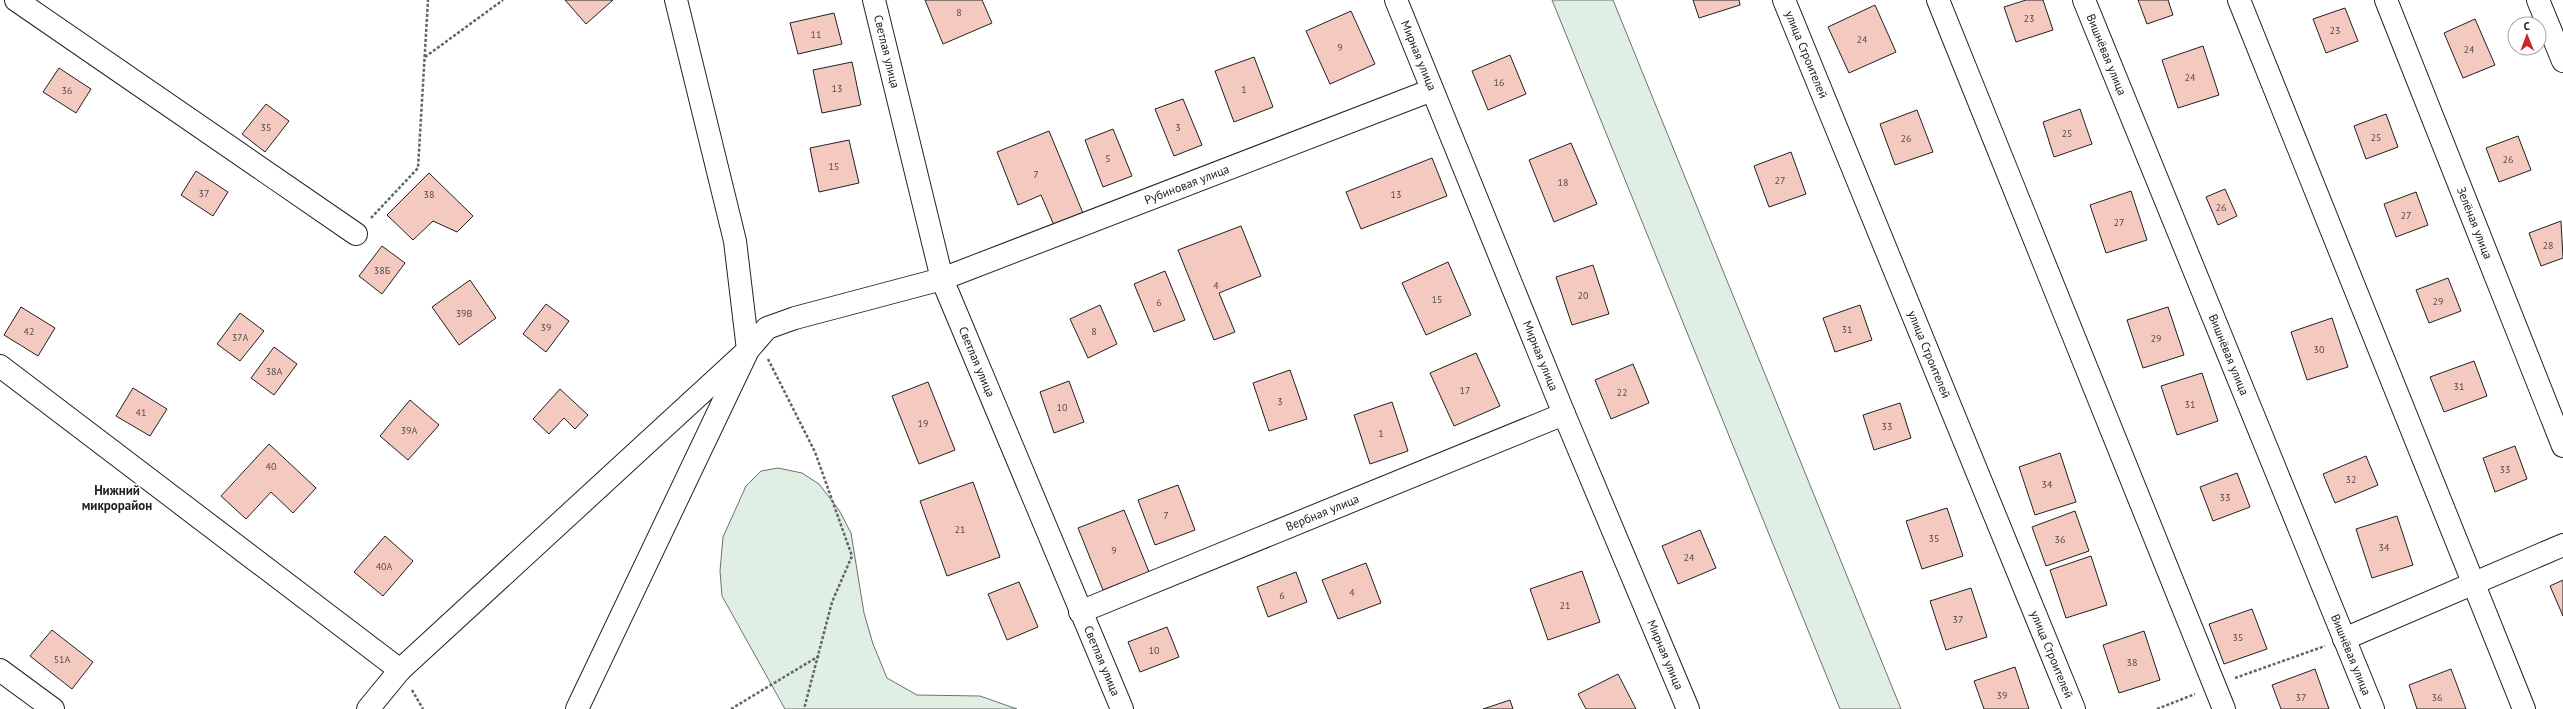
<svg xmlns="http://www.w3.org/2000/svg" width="2563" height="709" font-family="'PT Sans',sans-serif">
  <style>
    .green { fill: #e0efe3; stroke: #6f6f6f }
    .building { fill: #f3c9c0; stroke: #222 }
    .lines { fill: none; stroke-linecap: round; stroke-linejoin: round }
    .minor-casing { stroke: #222; stroke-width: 24 }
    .path { stroke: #646464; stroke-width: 2.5; stroke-dasharray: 3 2; stroke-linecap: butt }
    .minor { stroke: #fff; stroke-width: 22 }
    .labels { text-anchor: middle; stroke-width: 3; stroke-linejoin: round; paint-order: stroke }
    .number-label { font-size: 10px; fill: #564c4a }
    .street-label { font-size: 12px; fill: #222; stroke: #fff }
    .neighbourhood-label { font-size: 13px; font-weight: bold; fill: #222; stroke: #fff }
  </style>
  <rect width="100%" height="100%" fill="#fff"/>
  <g class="green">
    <path d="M1552,0H1613L1901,709H1840Z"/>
    <path d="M778,468L802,473L819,484L839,510L851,533L864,613L873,644L887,678L917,695L980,696L1017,709H785L722,596L720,571L723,537L746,486L761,471Z"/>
  </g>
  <g class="building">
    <path d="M565,0H613L586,24Z"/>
    <path d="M925,0H982L992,23L943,44Z"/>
    <path d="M1693,0H1739L1740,5L1699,18Z"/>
    <path d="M2026,0H2043L2053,30L2016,42L2004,7Z"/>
    <path d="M2138,0H2168L2173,15L2147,24Z"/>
    <path d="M1875,5L1896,52L1849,73L1828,27Z"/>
    <path d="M2345,8L2358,41L2326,53L2313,19Z"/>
    <path d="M1351,11L1375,64L1330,84L1306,31Z"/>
    <path d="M834,13L842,44L798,54L790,23Z"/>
    <path d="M2475,19L2495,65L2463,78L2444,33Z"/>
    <path d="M2203,46L2219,95L2178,108L2162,60Z"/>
    <path d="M1510,55L1526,94L1488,110L1472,71Z"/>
    <path d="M1254,57L1273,107L1234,122L1215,71Z"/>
    <path d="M852,62L861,105L822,113L813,70Z"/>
    <path d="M59,68L91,89L76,113L43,92Z"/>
    <path d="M1183,99L1202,145L1174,156L1155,109Z"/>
    <path d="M266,104L289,121L265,152L242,134Z"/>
    <path d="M2080,109L2092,144L2054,157L2043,122Z"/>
    <path d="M1917,110L1933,152L1895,165L1880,124Z"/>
    <path d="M2386,114L2398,147L2366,159L2354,126Z"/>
    <path d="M1113,129L1132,176L1103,187L1085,140Z"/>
    <path d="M1049,131L1085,218L1056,230L1041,195L1018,205L997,152Z"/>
    <path d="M2518,136L2531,170L2499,182L2486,148Z"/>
    <path d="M849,140L859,183L819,192L810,148Z"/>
    <path d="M1571,143L1597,204L1554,222L1529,160Z"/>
    <path d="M1791,152L1806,194L1769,207L1754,166Z"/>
    <path d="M1432,158L1447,196L1361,229L1346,192Z"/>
    <path d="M196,171L228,192L213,216L181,195Z"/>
    <path d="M429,173L473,216L457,232L433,221L413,240L387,215Z"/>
    <path d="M2225,189L2237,216L2218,225L2206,197Z"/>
    <path d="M2131,191L2147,240L2106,253L2090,205Z"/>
    <path d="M2416,192L2428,225L2396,237L2384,204Z"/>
    <path d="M2561,221L2563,258L2541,266L2529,233Z"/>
    <path d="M1241,226L1261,276L1219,293L1235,332L1214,340L1178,250Z"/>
    <path d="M382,246L405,263L382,294L359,276Z"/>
    <path d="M1448,262L1471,315L1426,335L1402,283Z"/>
    <path d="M1593,265L1609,314L1572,325L1556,277Z"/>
    <path d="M1165,271L1185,320L1154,332L1134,284Z"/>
    <path d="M2448,278L2461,311L2429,323L2416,290Z"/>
    <path d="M470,280L496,318L459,345L432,307Z"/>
    <path d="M546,304L569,321L546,352L523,334Z"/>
    <path d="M1100,305L1117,344L1088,358L1070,319Z"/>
    <path d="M1860,305L1872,340L1835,352L1823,318Z"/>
    <path d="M21,307L55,328L38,356L4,335Z"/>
    <path d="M2168,307L2184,355L2143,368L2127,320Z"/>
    <path d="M240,313L264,331L240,361L217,344Z"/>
    <path d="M2332,318L2348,367L2307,380L2291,332Z"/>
    <path d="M274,347L297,364L274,395L251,378Z"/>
    <path d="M1476,353L1500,406L1454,426L1430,373Z"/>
    <path d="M2474,361L2487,396L2444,412L2430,377Z"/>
    <path d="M1633,364L1649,403L1611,419L1595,380Z"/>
    <path d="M1290,370L1307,419L1269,431L1253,383Z"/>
    <path d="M2202,373L2218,421L2177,435L2161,386Z"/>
    <path d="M1069,381L1084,422L1054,433L1040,392Z"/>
    <path d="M928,382L955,450L919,464L892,396Z"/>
    <path d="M133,388L167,409L150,436L116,416Z"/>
    <path d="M560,389L588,415L575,429L564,418L549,434L533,419Z"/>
    <path d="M410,400L439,425L408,460L380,436Z"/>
    <path d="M1392,402L1408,451L1370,464L1354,415Z"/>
    <path d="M1900,403L1911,438L1874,450L1863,415Z"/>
    <path d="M269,444L316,488L293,513L271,492L246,519L221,496Z"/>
    <path d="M2515,446L2527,479L2495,492L2483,458Z"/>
    <path d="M2060,453L2076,502L2035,515L2019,467Z"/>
    <path d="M2366,456L2378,485L2335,503L2323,474Z"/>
    <path d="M2237,473L2250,507L2213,521L2200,487Z"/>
    <path d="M973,482L1000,557L947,576L920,501Z"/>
    <path d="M1178,485L1195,530L1155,545L1138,500Z"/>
    <path d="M1947,508L1963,556L1922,569L1906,521Z"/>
    <path d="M1124,510L1149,572L1103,590L1078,528Z"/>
    <path d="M2075,511L2089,551L2046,566L2032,527Z"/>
    <path d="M2397,516L2413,565L2372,578L2356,529Z"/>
    <path d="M1700,530L1716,568L1678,584L1662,546Z"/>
    <path d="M385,536L413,561L383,596L354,572Z"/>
    <path d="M2091,556L2107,605L2066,618L2050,570Z"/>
    <path d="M1366,563L1381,603L1338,619L1322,580Z"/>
    <path d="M1582,571L1600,622L1548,640L1530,589Z"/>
    <path d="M1296,572L1307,602L1268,617L1257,587Z"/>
    <path d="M2563,580V616L2550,586Z"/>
    <path d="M1019,582L1038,627L1007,640L988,594Z"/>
    <path d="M1971,588L1987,637L1946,650L1930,601Z"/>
    <path d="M2252,609L2267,649L2224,664L2209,624Z"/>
    <path d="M1167,627L1179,657L1140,672L1128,642Z"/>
    <path d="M52,630L93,662L72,689L30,656Z"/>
    <path d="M2144,631L2160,680L2119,693L2103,645Z"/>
    <path d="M2015,667L2029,709H1984L1974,681Z"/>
    <path d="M2315,669L2329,709H2281L2272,685Z"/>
    <path d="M2451,669L2466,709H2417L2409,685Z"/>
    <path d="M1618,674L1636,709H1586L1578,694Z"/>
    <path d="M1510,700L1513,709H1483Z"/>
  </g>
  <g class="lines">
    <g class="minor-casing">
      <g id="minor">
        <path d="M16,0L356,234"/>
        <path id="s1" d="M874,0L942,279L1122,709"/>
        <path id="s2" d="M1396,0L1564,414L1688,709"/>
        <path id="s3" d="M1784,0L2074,709"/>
        <path d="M1938,0L2224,709"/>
        <path id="s4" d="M2084,0L2373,709"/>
        <path d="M2239,0L2524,709"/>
        <path id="s5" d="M2386,0L2563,446"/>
        <path d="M2538,0L2563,61"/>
        <path d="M0,366L400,670"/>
        <path id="s6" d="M1080,612L1564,414"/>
        <path d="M2344,639L2563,545"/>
        <path d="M0,670L53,709"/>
        <path d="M368,709L400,670L748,350L735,241L676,0"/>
        <path id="s7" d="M577,709L748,350L767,328L795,318L942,279L1432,90"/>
      </g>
    </g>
    <g class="path">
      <path d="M425,57L503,0"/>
      <path d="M371,218L418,168L428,0"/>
      <path d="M768,359L815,452L852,556L832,602L804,709"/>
      <path d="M2235,678L2325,646"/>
      <path d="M412,690L423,709"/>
      <path d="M731,709L819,656"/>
      <path d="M2157,709L2195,694"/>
    </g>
    <use href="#minor" class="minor"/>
  </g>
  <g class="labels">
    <g class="number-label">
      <text x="959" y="16">8</text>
      <text x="2029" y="22">23</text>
      <text x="2335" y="34">23</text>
      <text x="816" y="38">11</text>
      <text x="1862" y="43">24</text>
      <text x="1340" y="51">9</text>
      <text x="2469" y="53">24</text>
      <text x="2190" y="81">24</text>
      <text x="1499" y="86">16</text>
      <text x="837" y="92">13</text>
      <text x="1244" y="93">1</text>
      <text x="67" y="94">36</text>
      <text x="266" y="131">35</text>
      <text x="1178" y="131">3</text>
      <text x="2067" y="137">25</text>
      <text x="2376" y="141">25</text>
      <text x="1906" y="142">26</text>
      <text x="1108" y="162">5</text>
      <text x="2508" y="163">26</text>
      <text x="834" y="170">15</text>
      <text x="1036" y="178">7</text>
      <text x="1780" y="184">27</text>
      <text x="1563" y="186">18</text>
      <text x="204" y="197">37</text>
      <text x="429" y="198">38</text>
      <text x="1396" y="198">13</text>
      <text x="2221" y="211">26</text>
      <text x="2406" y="219">27</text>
      <text x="2119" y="226">27</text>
      <text x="2548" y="249">28</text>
      <text x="382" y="274">38Б</text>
      <text x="1216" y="289">4</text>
      <text x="1583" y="299">20</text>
      <text x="1437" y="303">15</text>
      <text x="2438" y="305">29</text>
      <text x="1159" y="306">6</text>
      <text x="464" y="317">39В</text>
      <text x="546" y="331">39</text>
      <text x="1847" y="333">31</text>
      <text x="29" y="335">42</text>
      <text x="1094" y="335">8</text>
      <text x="240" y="341">37А</text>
      <text x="2156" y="342">29</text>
      <text x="2319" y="353">30</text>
      <text x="274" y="375">38А</text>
      <text x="2459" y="390">31</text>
      <text x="1465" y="394">17</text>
      <text x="1622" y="396">22</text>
      <text x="1280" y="405">3</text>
      <text x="2190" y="408">31</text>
      <text x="1062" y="411">10</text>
      <text x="141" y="416">41</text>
      <text x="923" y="427">19</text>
      <text x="1887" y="430">33</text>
      <text x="409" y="434">39А</text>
      <text x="1381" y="437">1</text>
      <text x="271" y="470">40</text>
      <text x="2505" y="473">33</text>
      <text x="2351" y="483">32</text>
      <text x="2047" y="488">34</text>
      <text x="2225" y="501">33</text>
      <text x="1166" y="519">7</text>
      <text x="960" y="533">21</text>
      <text x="1934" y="542">35</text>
      <text x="2060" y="543">36</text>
      <text x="2384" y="551">34</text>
      <text x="1114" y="554">9</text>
      <text x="1689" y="561">24</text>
      <text x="384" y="570">40А</text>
      <text x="1352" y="596">4</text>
      <text x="1282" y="599">6</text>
      <text x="1565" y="609">21</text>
      <text x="1958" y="623">37</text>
      <text x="2238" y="641">35</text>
      <text x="1154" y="654">10</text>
      <text x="62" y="663">51А</text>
      <text x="2132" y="666">38</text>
      <text x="2002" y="699">39</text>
      <text x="2301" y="701">37</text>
      <text x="2437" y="701">36</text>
    </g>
    <g class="street-label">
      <text dy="4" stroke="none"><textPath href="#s1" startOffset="53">Светлая улица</textPath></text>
      <text dy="4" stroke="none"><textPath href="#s2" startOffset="60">Мирная улица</textPath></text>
      <text dy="4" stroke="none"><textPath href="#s3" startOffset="59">улица Строителей</textPath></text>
      <text dy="4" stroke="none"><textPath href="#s4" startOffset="59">Вишнёвая улица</textPath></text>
      <text dy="4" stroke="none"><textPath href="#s7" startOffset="871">Рубиновая улица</textPath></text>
      <text dy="4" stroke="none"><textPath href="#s5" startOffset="240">Зелёная улица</textPath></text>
      <text dy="4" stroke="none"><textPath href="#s3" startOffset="383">улица Строителей</textPath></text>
      <text dy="4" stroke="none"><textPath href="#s2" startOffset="384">Мирная улица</textPath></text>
      <text dy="4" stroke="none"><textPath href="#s4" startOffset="383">Вишнёвая улица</textPath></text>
      <text dy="4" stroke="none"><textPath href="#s1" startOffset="377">Светлая улица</textPath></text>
      <text dy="4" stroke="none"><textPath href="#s6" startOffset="262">Вербная улица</textPath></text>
      <text dy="4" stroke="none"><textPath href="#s2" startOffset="708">Мирная улица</textPath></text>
      <text dy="4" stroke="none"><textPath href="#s3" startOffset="707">улица Строителей</textPath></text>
      <text dy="4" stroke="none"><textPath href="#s4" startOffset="707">Вишнёвая улица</textPath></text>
      <text dy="4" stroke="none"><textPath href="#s1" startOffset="701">Светлая улица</textPath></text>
    </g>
    <g class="neighbourhood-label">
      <text x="117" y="495">Нижний<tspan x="117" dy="15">микрорайон</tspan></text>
    </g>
  </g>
  <g transform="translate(2527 36) rotate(359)"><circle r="19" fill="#ffffff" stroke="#a7a7a7"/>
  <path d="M0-3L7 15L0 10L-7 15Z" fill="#c62828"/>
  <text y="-6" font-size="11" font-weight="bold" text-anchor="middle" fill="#222222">С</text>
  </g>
</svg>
